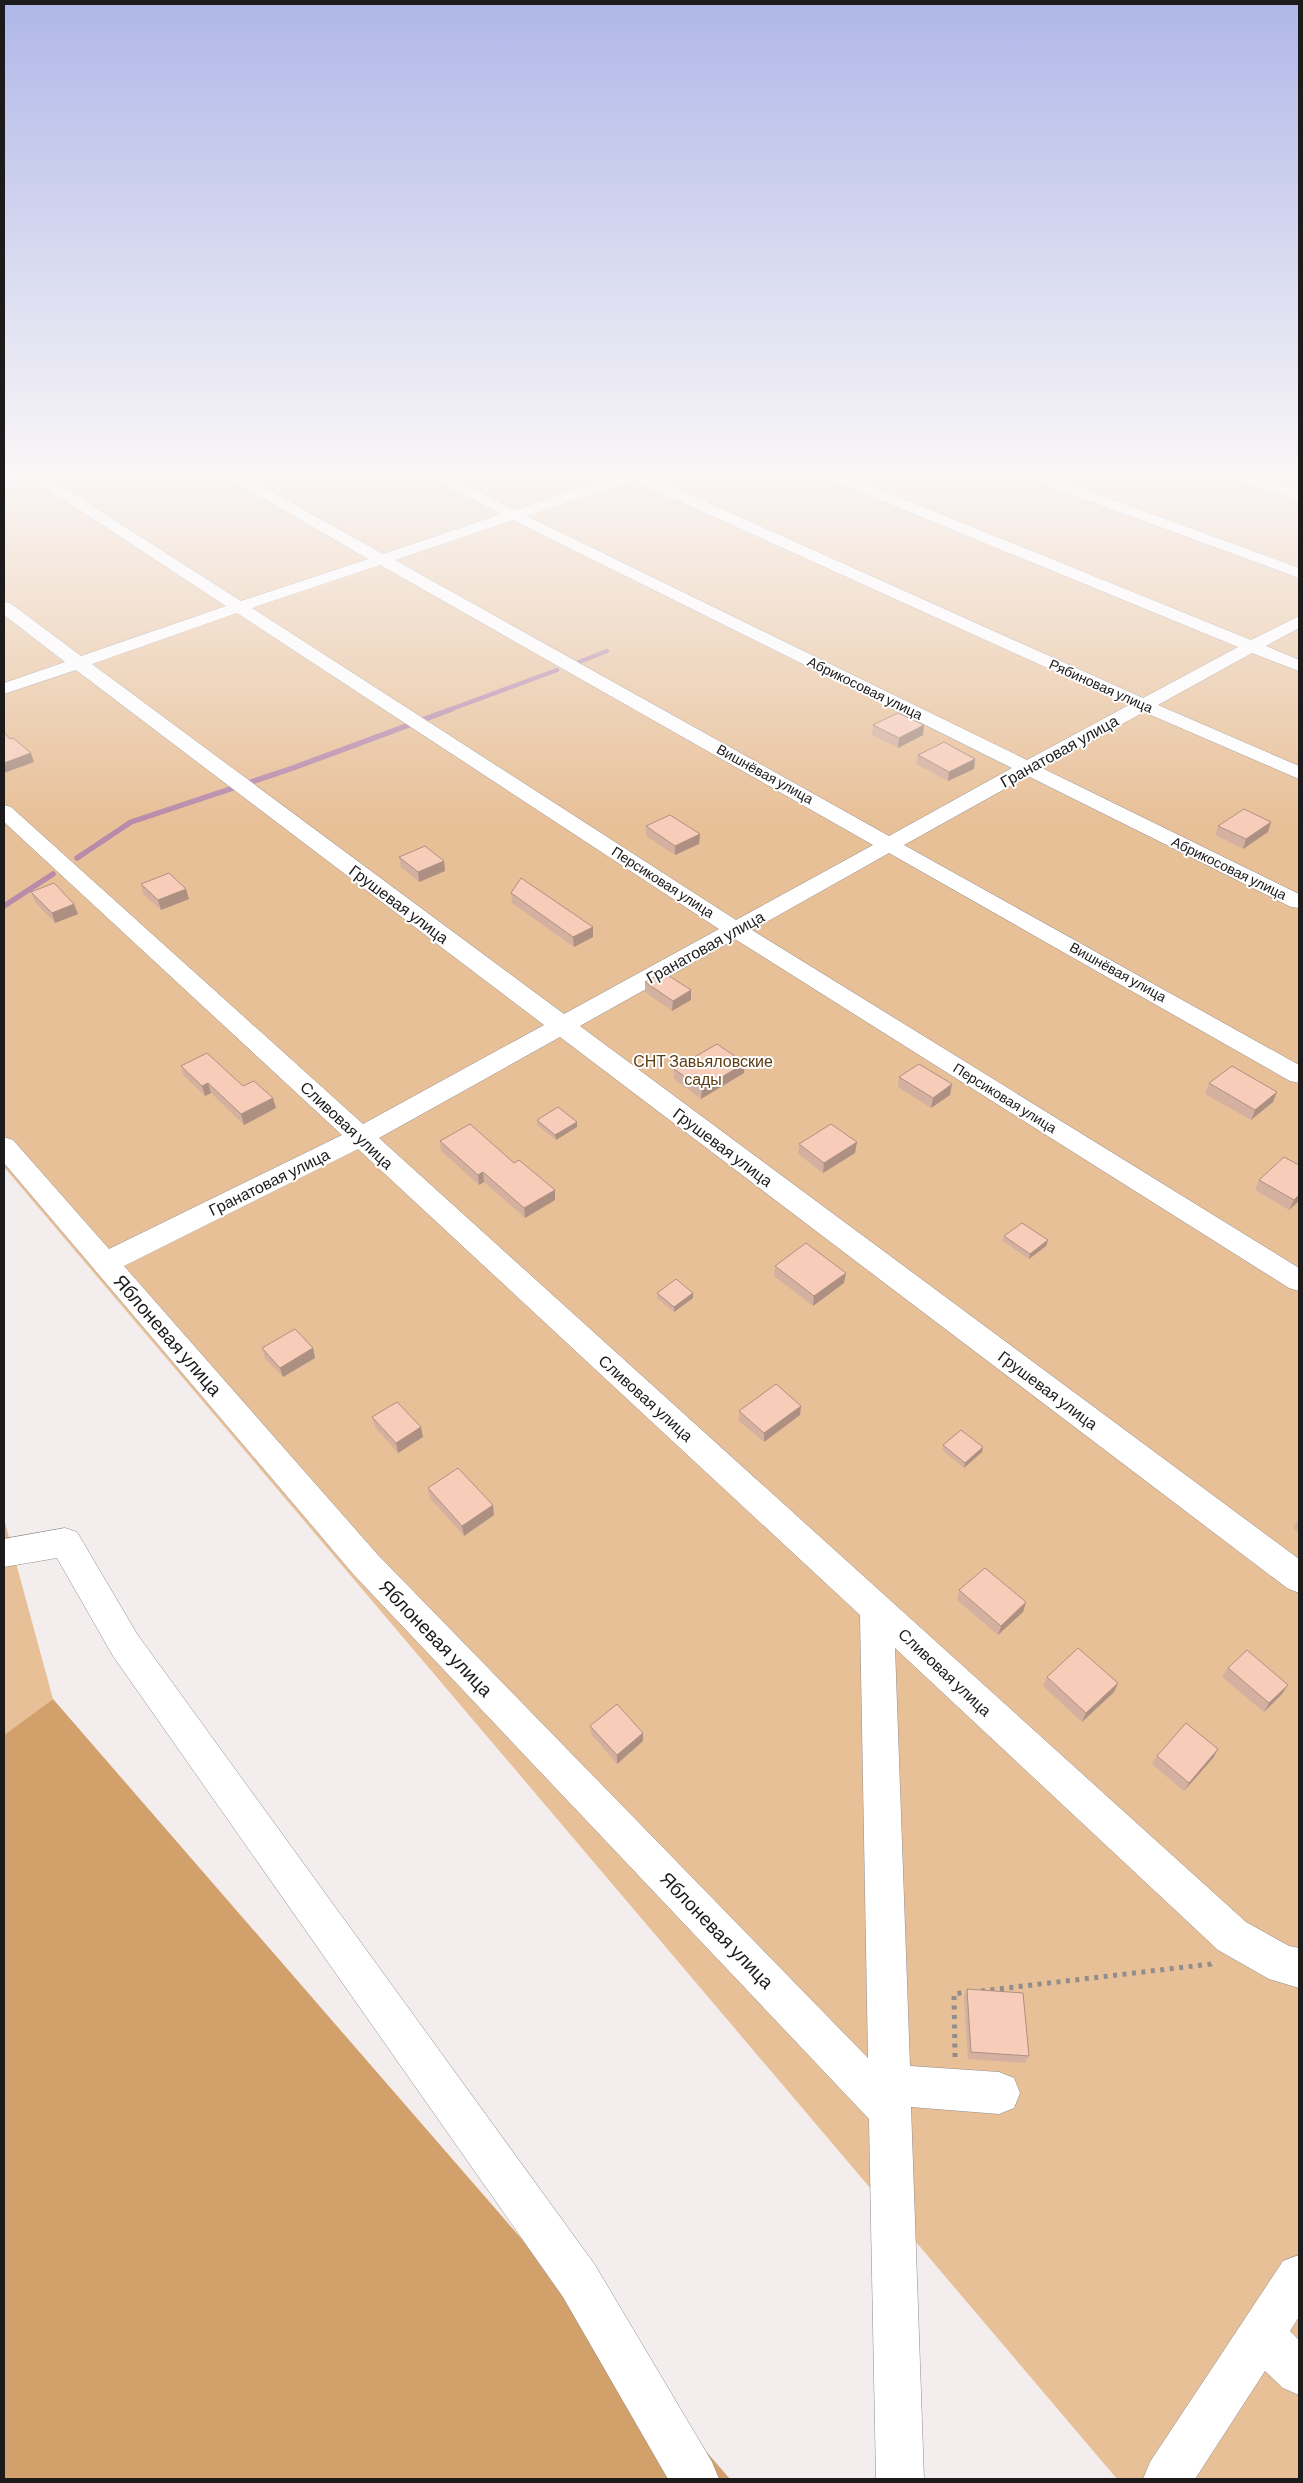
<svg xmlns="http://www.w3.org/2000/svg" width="1303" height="2483" font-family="Barlow,sans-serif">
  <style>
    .green { fill: #e8c098 }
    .forest { fill: #d2a06b }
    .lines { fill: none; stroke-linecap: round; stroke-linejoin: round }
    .stream-far1 { stroke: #b88baa; stroke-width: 4.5 }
    .stream { stroke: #b88baa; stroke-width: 5.5 }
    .minor-casing { stroke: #928d8d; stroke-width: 1 }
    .path-far1 { stroke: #928d8d; stroke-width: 2; stroke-dasharray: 1 2.5; stroke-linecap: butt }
    .path { stroke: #928d8d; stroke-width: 5; stroke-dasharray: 4 5.5; stroke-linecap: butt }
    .minor { fill: #fff; fill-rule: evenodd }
    .wall { fill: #d4b0a0 }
    .shaded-wall { fill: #ad9082 }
    .building { fill: #f7cdba; stroke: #ad9082 }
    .labels { text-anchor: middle; stroke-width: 4; stroke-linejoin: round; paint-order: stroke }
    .far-street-label { font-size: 14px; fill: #1c1a1a; stroke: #fff }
    .street-label { font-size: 16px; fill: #1c1a1a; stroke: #fff }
    .park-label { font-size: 16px; fill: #5e3c13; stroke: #fff }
    .near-street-label { font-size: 19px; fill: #1c1a1a; stroke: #fff }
  </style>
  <rect width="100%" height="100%" fill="#f3eded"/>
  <g class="green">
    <path d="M4,474H1299V2479H1117L4,1167Z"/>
    <path d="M4,1519L53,1699L4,1735Z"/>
  </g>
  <path class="forest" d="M53,1699L730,2479H4V1735Z"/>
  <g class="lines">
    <g class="stream-far1">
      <path d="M579,662L607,651"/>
      <path d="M449,710L557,670"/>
    </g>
    <g class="stream">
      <path d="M77,858L131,822L293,768L452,709"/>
      <path d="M4,906L53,874"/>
    </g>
    <g class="minor-casing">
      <g id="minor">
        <path d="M25,474H42L241,601L368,559L222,474H240L383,554L501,514L424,474H443L515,510L622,474H644L1143,698L1238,647L824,477L822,474H842L1251,640L1299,616V628L1266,646L1299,660V671L1252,653L1158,705L1299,766V779L1144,712L1042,768L1299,894V908L1291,907L1028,776L904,845L1299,1065V1083L1290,1081L889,853L752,930L1299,1268V1291L1289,1288L735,939L580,1026L1299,1559V1593L1287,1588L560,1037L379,1138L1246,1922L1289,1946L1299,1948V1988L1269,1979L1218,1950L895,1648L910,2066L999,2072L1014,2078L1020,2093L1014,2108L999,2114L911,2107L924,2479H876L869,2119L354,1575L4,1163V1137L13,1140L109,1249L342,1135L4,822V805L11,807L363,1124L544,1025L76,670L4,694V683L65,662L4,615V602L10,603L81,656L226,606ZM633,480L1129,705L1027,760L527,516ZM513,520L1012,768L889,836L395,560ZM380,565L873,845L736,920L252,608ZM237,613L719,929L564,1014L92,664ZM358,1149L860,1615L868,2058L378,1555L124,1266Z"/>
        <path d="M1022,474H1043L1299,568V578L1024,477Z"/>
        <path d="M1226,474H1248L1299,491V500L1228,477Z"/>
        <path d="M65,1528L77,1532L137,1634L595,2265L712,2462L719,2479H668L563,2297L113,1656L57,1558L4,1567V1539Z"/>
        <path d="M1299,2255V2317L1290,2331L1299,2340V2395L1283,2388L1265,2371L1195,2479H1143L1150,2462L1283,2261Z"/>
      </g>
    </g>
    <path class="path-far1" d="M4,478L14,477"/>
    <g class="path">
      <path d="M981,1991L1211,1964L1215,1961"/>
      <path d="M955,2057L954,1994L967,1992"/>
    </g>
    <use href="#minor" class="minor"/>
  </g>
  <g class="wall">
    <path d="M873,725H924L923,735L898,748L872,735Z"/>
    <path d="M918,755L975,759L974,769L948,781L916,764Z"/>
    <path d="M1271,822L1268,832L1243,849L1215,835L1218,826Z"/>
    <path d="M646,826L700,834L699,844L675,855L646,836Z"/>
    <path d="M399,857L444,861L445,871L419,882L401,867Z"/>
    <path d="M141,884L189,899L161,910L143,894Z"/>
    <path d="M31,892L78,914L55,923L35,902Z"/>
    <path d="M511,893L593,927V937L574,947L512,903Z"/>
    <path d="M645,982L691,990V1000L672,1011L645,992Z"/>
    <path d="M181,1066L243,1086L276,1108L244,1125L211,1093L205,1096L184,1076Z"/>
    <path d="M674,1069L744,1073L701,1099L674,1079Z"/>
    <path d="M899,1077L950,1095L931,1108L898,1087Z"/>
    <path d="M1209,1083L1273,1102L1251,1120L1205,1094Z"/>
    <path d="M537,1120L577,1127L556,1140L537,1125Z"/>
    <path d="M440,1141L514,1163L555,1190V1200L525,1218L484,1182L479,1185L441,1151Z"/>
    <path d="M857,1142L855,1153L823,1173L798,1154L799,1144Z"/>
    <path d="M1299,1165V1201L1289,1210L1255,1190L1259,1180Z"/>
    <path d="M1004,1236L1048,1240L1046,1246L1029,1259L1003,1241Z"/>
    <path d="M775,1266L844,1283L813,1306L774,1276Z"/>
    <path d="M657,1293H693V1298L674,1312L657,1298Z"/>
    <path d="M262,1348H313L315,1358L283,1377L265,1358Z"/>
    <path d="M801,1406L800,1415L764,1442L739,1421V1411Z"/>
    <path d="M372,1417L423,1437L398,1453L375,1427Z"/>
    <path d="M943,1445L983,1447L982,1452L964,1468L942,1450Z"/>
    <path d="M428,1488L494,1515L464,1536L430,1498Z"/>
    <path d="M1299,1518V1533L1293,1528Z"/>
    <path d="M959,1590L1026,1602L1023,1612L998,1635L957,1600Z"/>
    <path d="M1228,1668L1282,1694L1264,1712L1222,1677Z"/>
    <path d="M1047,1677L1118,1683L1114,1692L1082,1722L1043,1686Z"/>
    <path d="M590,1726L643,1733V1741L617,1764L591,1734Z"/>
    <path d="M1218,1749L1213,1758L1184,1791L1152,1764L1157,1756Z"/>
    <path d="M967,1989L1029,2056L1025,2063L968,2059L964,1996Z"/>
  </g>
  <g class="shaded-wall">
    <path d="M924,725L923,735L898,748L899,738Z"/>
    <path d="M31,753L34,762L4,773V763Z"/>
    <path d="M975,759L974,769L948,781L949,772Z"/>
    <path d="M1271,822L1268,832L1243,849L1246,839Z"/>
    <path d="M700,834L699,844L675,855V846Z"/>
    <path d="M444,861L445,871L419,882L418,872Z"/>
    <path d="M186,889L189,899L161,910L158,900Z"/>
    <path d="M74,904L78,914L55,923L52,913Z"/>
    <path d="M593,927V937L574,947L573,937Z"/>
    <path d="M691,990V1000L672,1011L673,1001Z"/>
    <path d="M745,1063L744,1073L701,1099L702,1089Z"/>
    <path d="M208,1083L211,1093L205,1096L202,1086Z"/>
    <path d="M952,1084L950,1095L931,1108L933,1098Z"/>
    <path d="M1277,1092L1273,1102L1251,1120L1255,1110Z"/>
    <path d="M273,1098L276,1108L244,1125L241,1114Z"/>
    <path d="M577,1122V1127L556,1140L555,1135Z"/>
    <path d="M857,1142L855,1153L823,1173L824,1163Z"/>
    <path d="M483,1172L484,1182L479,1185L478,1175Z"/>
    <path d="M555,1190V1200L525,1218L524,1208Z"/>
    <path d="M1299,1195V1201L1289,1210L1294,1200Z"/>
    <path d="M1048,1240L1046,1246L1029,1259L1030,1254Z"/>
    <path d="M846,1273L844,1283L813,1306L814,1296Z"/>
    <path d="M693,1293V1298L674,1312V1307Z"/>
    <path d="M313,1348L315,1358L283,1377L280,1368Z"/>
    <path d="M801,1406L800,1415L764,1442V1433Z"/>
    <path d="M421,1427L423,1437L398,1453L396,1443Z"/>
    <path d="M983,1447L982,1452L964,1468L965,1463Z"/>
    <path d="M493,1505L494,1515L464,1536L462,1526Z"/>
    <path d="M1026,1602L1023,1612L998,1635L1001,1626Z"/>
    <path d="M1118,1683L1114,1692L1082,1722L1086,1713Z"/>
    <path d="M1288,1685L1282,1694L1264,1712L1269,1703Z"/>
    <path d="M643,1733V1741L617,1764V1755Z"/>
    <path d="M1218,1749L1213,1758L1184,1791L1189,1783Z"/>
  </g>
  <g class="building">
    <path d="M898,713L924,725L899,738L873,725Z"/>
    <path d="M4,732L10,739L13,738L31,753L4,763Z"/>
    <path d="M944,742L975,759L949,772L918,755Z"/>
    <path d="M1244,809L1271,822L1246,839L1218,826Z"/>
    <path d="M670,815L700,834L675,846L646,826Z"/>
    <path d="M425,846L444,861L418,872L399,857Z"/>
    <path d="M169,873L186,889L158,900L141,884Z"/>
    <path d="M521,878L593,927L573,937L511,893Z"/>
    <path d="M54,883L74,904L52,913L31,892Z"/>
    <path d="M663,972L691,990L673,1001L645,982Z"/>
    <path d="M717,1044L745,1063L702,1089L674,1069Z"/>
    <path d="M207,1053L243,1086L254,1081L273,1098L241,1114L208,1083L202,1086L181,1066Z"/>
    <path d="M919,1064L952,1084L933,1098L899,1077Z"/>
    <path d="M1232,1066L1277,1092L1255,1110L1209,1083Z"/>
    <path d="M558,1107L577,1122L555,1135L537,1120Z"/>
    <path d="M470,1124L514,1163L519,1160L555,1190L524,1208L483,1172L478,1175L440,1141Z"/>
    <path d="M831,1124L857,1142L824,1163L799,1144Z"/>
    <path d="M1284,1157L1299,1165V1195L1294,1200L1259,1180Z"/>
    <path d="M1022,1223L1048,1240L1030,1254L1004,1236Z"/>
    <path d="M806,1243L846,1273L814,1296L775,1266Z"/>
    <path d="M676,1279L693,1293L674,1307L657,1293Z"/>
    <path d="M295,1329L313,1348L280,1368L262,1348Z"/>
    <path d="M776,1384L801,1406L764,1433L739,1411Z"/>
    <path d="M397,1402L421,1427L396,1443L372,1417Z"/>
    <path d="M961,1430L983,1447L965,1463L943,1445Z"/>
    <path d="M458,1468L493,1505L462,1526L428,1488Z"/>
    <path d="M985,1568L1026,1602L1001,1626L959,1590Z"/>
    <path d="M1078,1648L1118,1683L1086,1713L1047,1677Z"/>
    <path d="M1247,1650L1288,1685L1269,1703L1228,1668Z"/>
    <path d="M617,1704L643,1733L617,1755L590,1726Z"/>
    <path d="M1186,1723L1218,1749L1189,1783L1157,1756Z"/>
    <path d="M967,1989L1023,1993L1029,2056L971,2052Z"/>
  </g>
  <linearGradient id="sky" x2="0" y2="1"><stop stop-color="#afb7e8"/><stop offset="0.58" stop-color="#faf7f7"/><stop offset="1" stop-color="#faf7f7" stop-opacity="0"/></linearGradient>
  <rect width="1303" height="822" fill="url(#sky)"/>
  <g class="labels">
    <g class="far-street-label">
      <text transform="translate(1101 686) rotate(24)" y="5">Рябиновая улица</text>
      <text transform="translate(865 688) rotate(26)" y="5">Абрикосовая улица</text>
      <text transform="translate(765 774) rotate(29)" y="5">Вишнёвая улица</text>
      <text transform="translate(1229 868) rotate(26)" y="5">Абрикосовая улица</text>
      <text transform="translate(663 882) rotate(33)" y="5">Персиковая улица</text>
      <text transform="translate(1118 972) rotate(29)" y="5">Вишнёвая улица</text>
      <text transform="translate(1005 1098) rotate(32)" y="5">Персиковая улица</text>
    </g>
    <g class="street-label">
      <text transform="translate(1059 751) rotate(-29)" y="6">Гранатовая улица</text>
      <text transform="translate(399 904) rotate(37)" y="6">Грушевая улица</text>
      <text transform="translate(705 947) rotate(-29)" y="6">Гранатовая улица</text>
      <text transform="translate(347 1125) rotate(43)" y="6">Сливовая улица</text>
      <text transform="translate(723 1147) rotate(37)" y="6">Грушевая улица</text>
      <text transform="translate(269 1182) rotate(-26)" y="6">Гранатовая улица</text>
      <text transform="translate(1048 1390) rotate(37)" y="6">Грушевая улица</text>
      <text transform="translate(646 1398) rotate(42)" y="6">Сливовая улица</text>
      <text transform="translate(945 1672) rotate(43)" y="6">Сливовая улица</text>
    </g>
    <g class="park-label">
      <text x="703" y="1067">СНТ Завьяловские<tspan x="703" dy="18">сады</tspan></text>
    </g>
    <g class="near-street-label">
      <text transform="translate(168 1335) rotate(49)" y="7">Яблоневая улица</text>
      <text transform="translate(436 1638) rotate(46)" y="7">Яблоневая улица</text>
      <text transform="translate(717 1930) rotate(46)" y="7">Яблоневая улица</text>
    </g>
  </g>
  <rect width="1303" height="2483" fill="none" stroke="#1c1a1a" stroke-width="10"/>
</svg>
